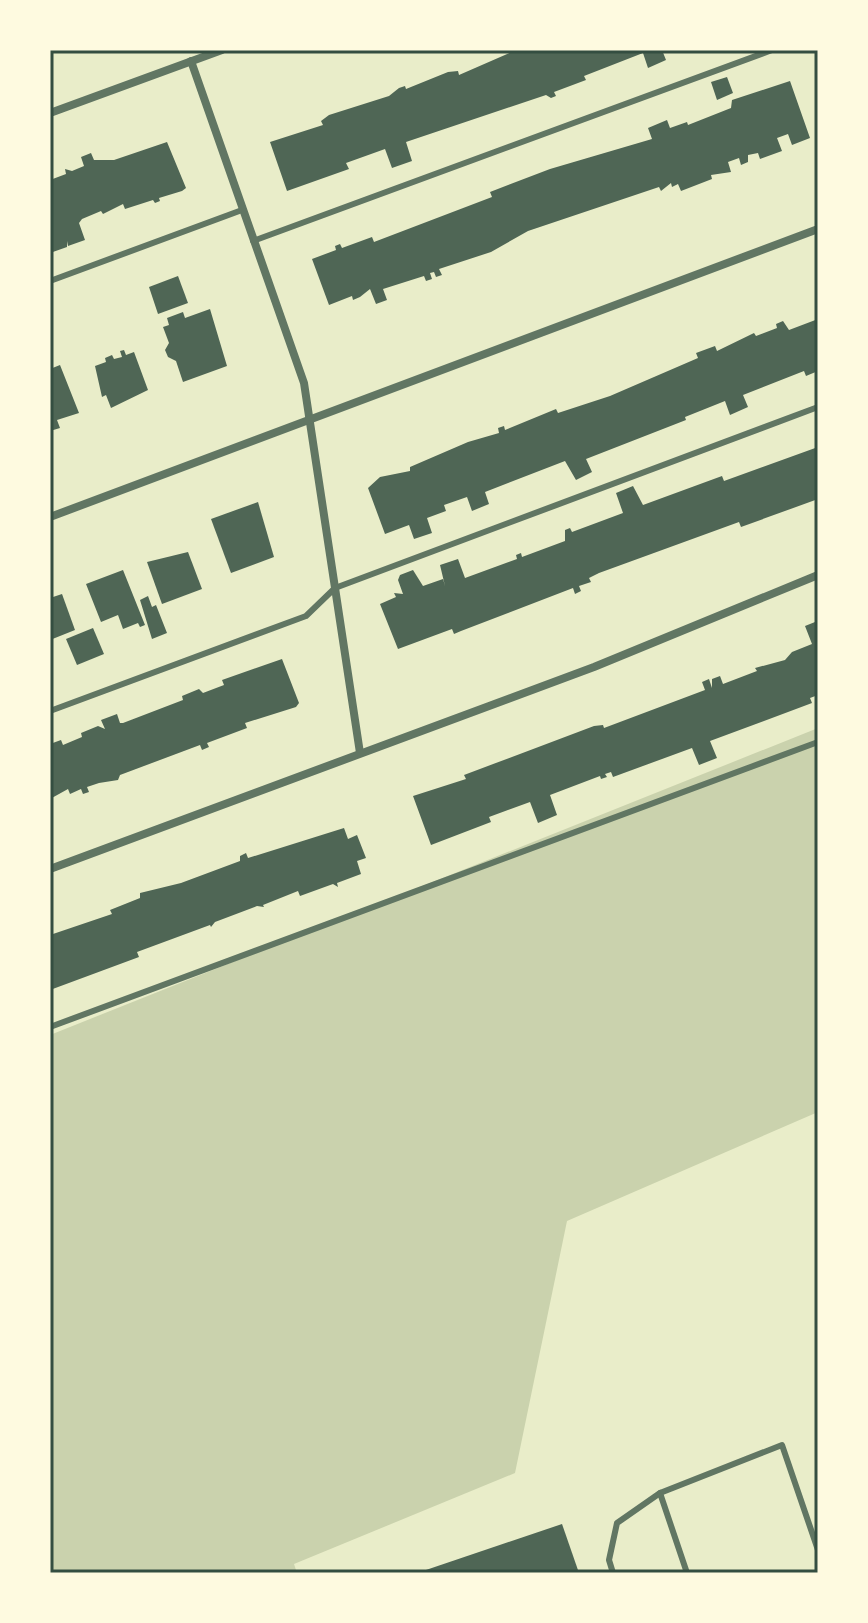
<svg xmlns="http://www.w3.org/2000/svg" width="868" height="1623" font-family="Quicksand,sans-serif">
  <style>
    .green { fill: #cad2ad }
    .building { fill: #4f6655 }
    .lines { fill: none; stroke-linecap: round; stroke-linejoin: round }
    .service { stroke: #617663; stroke-width: 6 }
    .minor { stroke: #617663; stroke-width: 8 }
    .neatline { fill: none; stroke: #344e41; stroke-width: 3 }
  </style>
  <rect width="100%" height="100%" fill="#e9edc9"/>
  <path class="green" d="M818,728V1112L567,1221L515,1473L294,1564L297,1573H50V1035Z"/>
  <g class="building">
    <path d="M516,50H662L666,60L648,68L643,53L584,76L586,80L554,92L556,96L551,98L546,95L406,142L412,161L392,168L385,149L346,163L349,169L287,191L270,142L323,125L321,121L329,115L389,96L399,88L405,86L406,89L448,72L458,71L459,75Z"/>
    <path d="M727,77L733,93L717,100L711,82Z"/>
    <path d="M790,81L810,138L792,145L788,134L777,138L782,151L760,159L758,153L748,155V162L741,165L739,158L728,162L731,172L711,175L712,179L681,191L678,184L672,187L671,183L661,191L659,187L528,231L491,252L439,269L442,275L436,277L434,272L430,273L432,279L426,281L424,276L383,289L387,300L376,304L370,289L360,297L353,300L352,296L329,305L312,259L336,250L335,246L340,244L342,248L372,237L374,242L492,197L490,192L550,169L652,139L648,128L667,120L670,128L687,122L688,125L731,108L732,100Z"/>
    <path d="M167,142L186,188L182,191L159,198L160,201L155,203L153,200L125,209L123,204L103,214L101,211L82,219L79,223L85,240L68,246L67,241V247L50,253V180L66,174L65,169L72,171L84,166L81,157L91,153L94,160H114Z"/>
    <path d="M178,276L188,303L158,314L149,287Z"/>
    <path d="M210,309L227,366L183,382L176,361L168,357L165,350L169,343L163,327L169,325L167,318L183,312L185,318Z"/>
    <path d="M818,319V371L806,376L804,371L743,395L748,407L730,415L725,401L685,417L686,420L586,459L592,472L576,480L565,461L485,492L489,504L472,511L467,497L444,505L446,511L427,518L432,533L414,539L409,525L385,534L368,488L380,477L410,471V467L468,442L499,433L498,428L504,426L505,430L556,409L558,413L610,396L698,358L696,353L715,346L717,351L754,333L756,336L777,328L776,324L783,321L789,330Z"/>
    <path d="M124,350L126,355L134,352L148,390L111,408L106,395L102,397L95,366L106,362L105,358L112,355L114,359L122,357L120,351Z"/>
    <path d="M60,365L79,413L57,420L60,428L50,431V369Z"/>
    <path d="M818,447V499L741,527L739,522L599,573L589,578L591,582L579,586L581,591L575,594L573,588L461,631L454,634L452,629L398,649L380,604L396,597L394,593L403,594L398,580L400,575L413,570L423,586L443,579L445,586L440,565L458,559L465,578L517,559L516,555L521,553L522,557L565,541V530L570,528L572,532L623,513L616,493L633,486L643,505L722,476L724,481Z"/>
    <path d="M258,502L274,557L231,573L211,519Z"/>
    <path d="M188,552L202,589L162,604L147,562Z"/>
    <path d="M123,570L145,625L140,627L138,623L123,629L118,615L101,622L86,584Z"/>
    <path d="M62,594L75,630L50,640V598Z"/>
    <path d="M148,596L152,607L156,605L167,633L152,639L140,600Z"/>
    <path d="M815,622L818,695L810,698L812,703L710,741L717,758L699,765L692,748L613,777L611,772L605,774L607,777L601,779L600,776L550,795L557,815L538,823L530,802L489,817L491,822L431,845L413,796L466,779L464,775L594,726L603,725L604,728L705,690L702,682L709,679L712,688V679L720,676L723,684L757,671L755,668L785,660L792,652L812,644L805,626Z"/>
    <path d="M93,628L104,654L77,665L66,639Z"/>
    <path d="M282,659L299,703L296,707L245,723L247,728L207,743L209,747L202,750L200,745L120,775L118,780L99,783L87,787L89,792L83,794L81,789L70,794L68,789L50,799V744L61,740L63,745L82,737L81,733L98,726L105,729L101,720L117,714L120,723H123L183,700L182,696L199,689L203,693L224,685L222,680Z"/>
    <path d="M344,828L348,839L357,835L366,858L357,861L361,874L337,883L338,887L333,884L300,896L298,891L263,905L264,907L257,906L215,922L211,927L210,925L137,952L139,957L50,990V935L112,914L110,910L140,898V893L181,883L240,861V856L246,853L248,858Z"/>
    <path d="M562,1524L579,1573H420V1572Z"/>
  </g>
  <g class="lines">
    <g class="service">
      <path d="M253,241L772,50"/>
      <path d="M50,281L242,210"/>
      <path d="M50,711L306,616L335,588L818,407"/>
      <path d="M50,1027L818,742"/>
      <path d="M613,1573L609,1560L617,1523L660,1493"/>
      <path d="M687,1573L660,1493L782,1445L818,1550"/>
    </g>
    <g class="minor">
      <path d="M191,61L304,383L360,753"/>
      <path d="M50,113L222,50"/>
      <path d="M50,517L818,229"/>
      <path d="M50,869L594,667L818,575"/>
    </g>
  </g>
  <rect width="868" height="1623" fill="none" stroke="#fefae0" stroke-width="104"/>
  <rect x="52" y="52" width="764" height="1519" class="neatline"/>
</svg>
